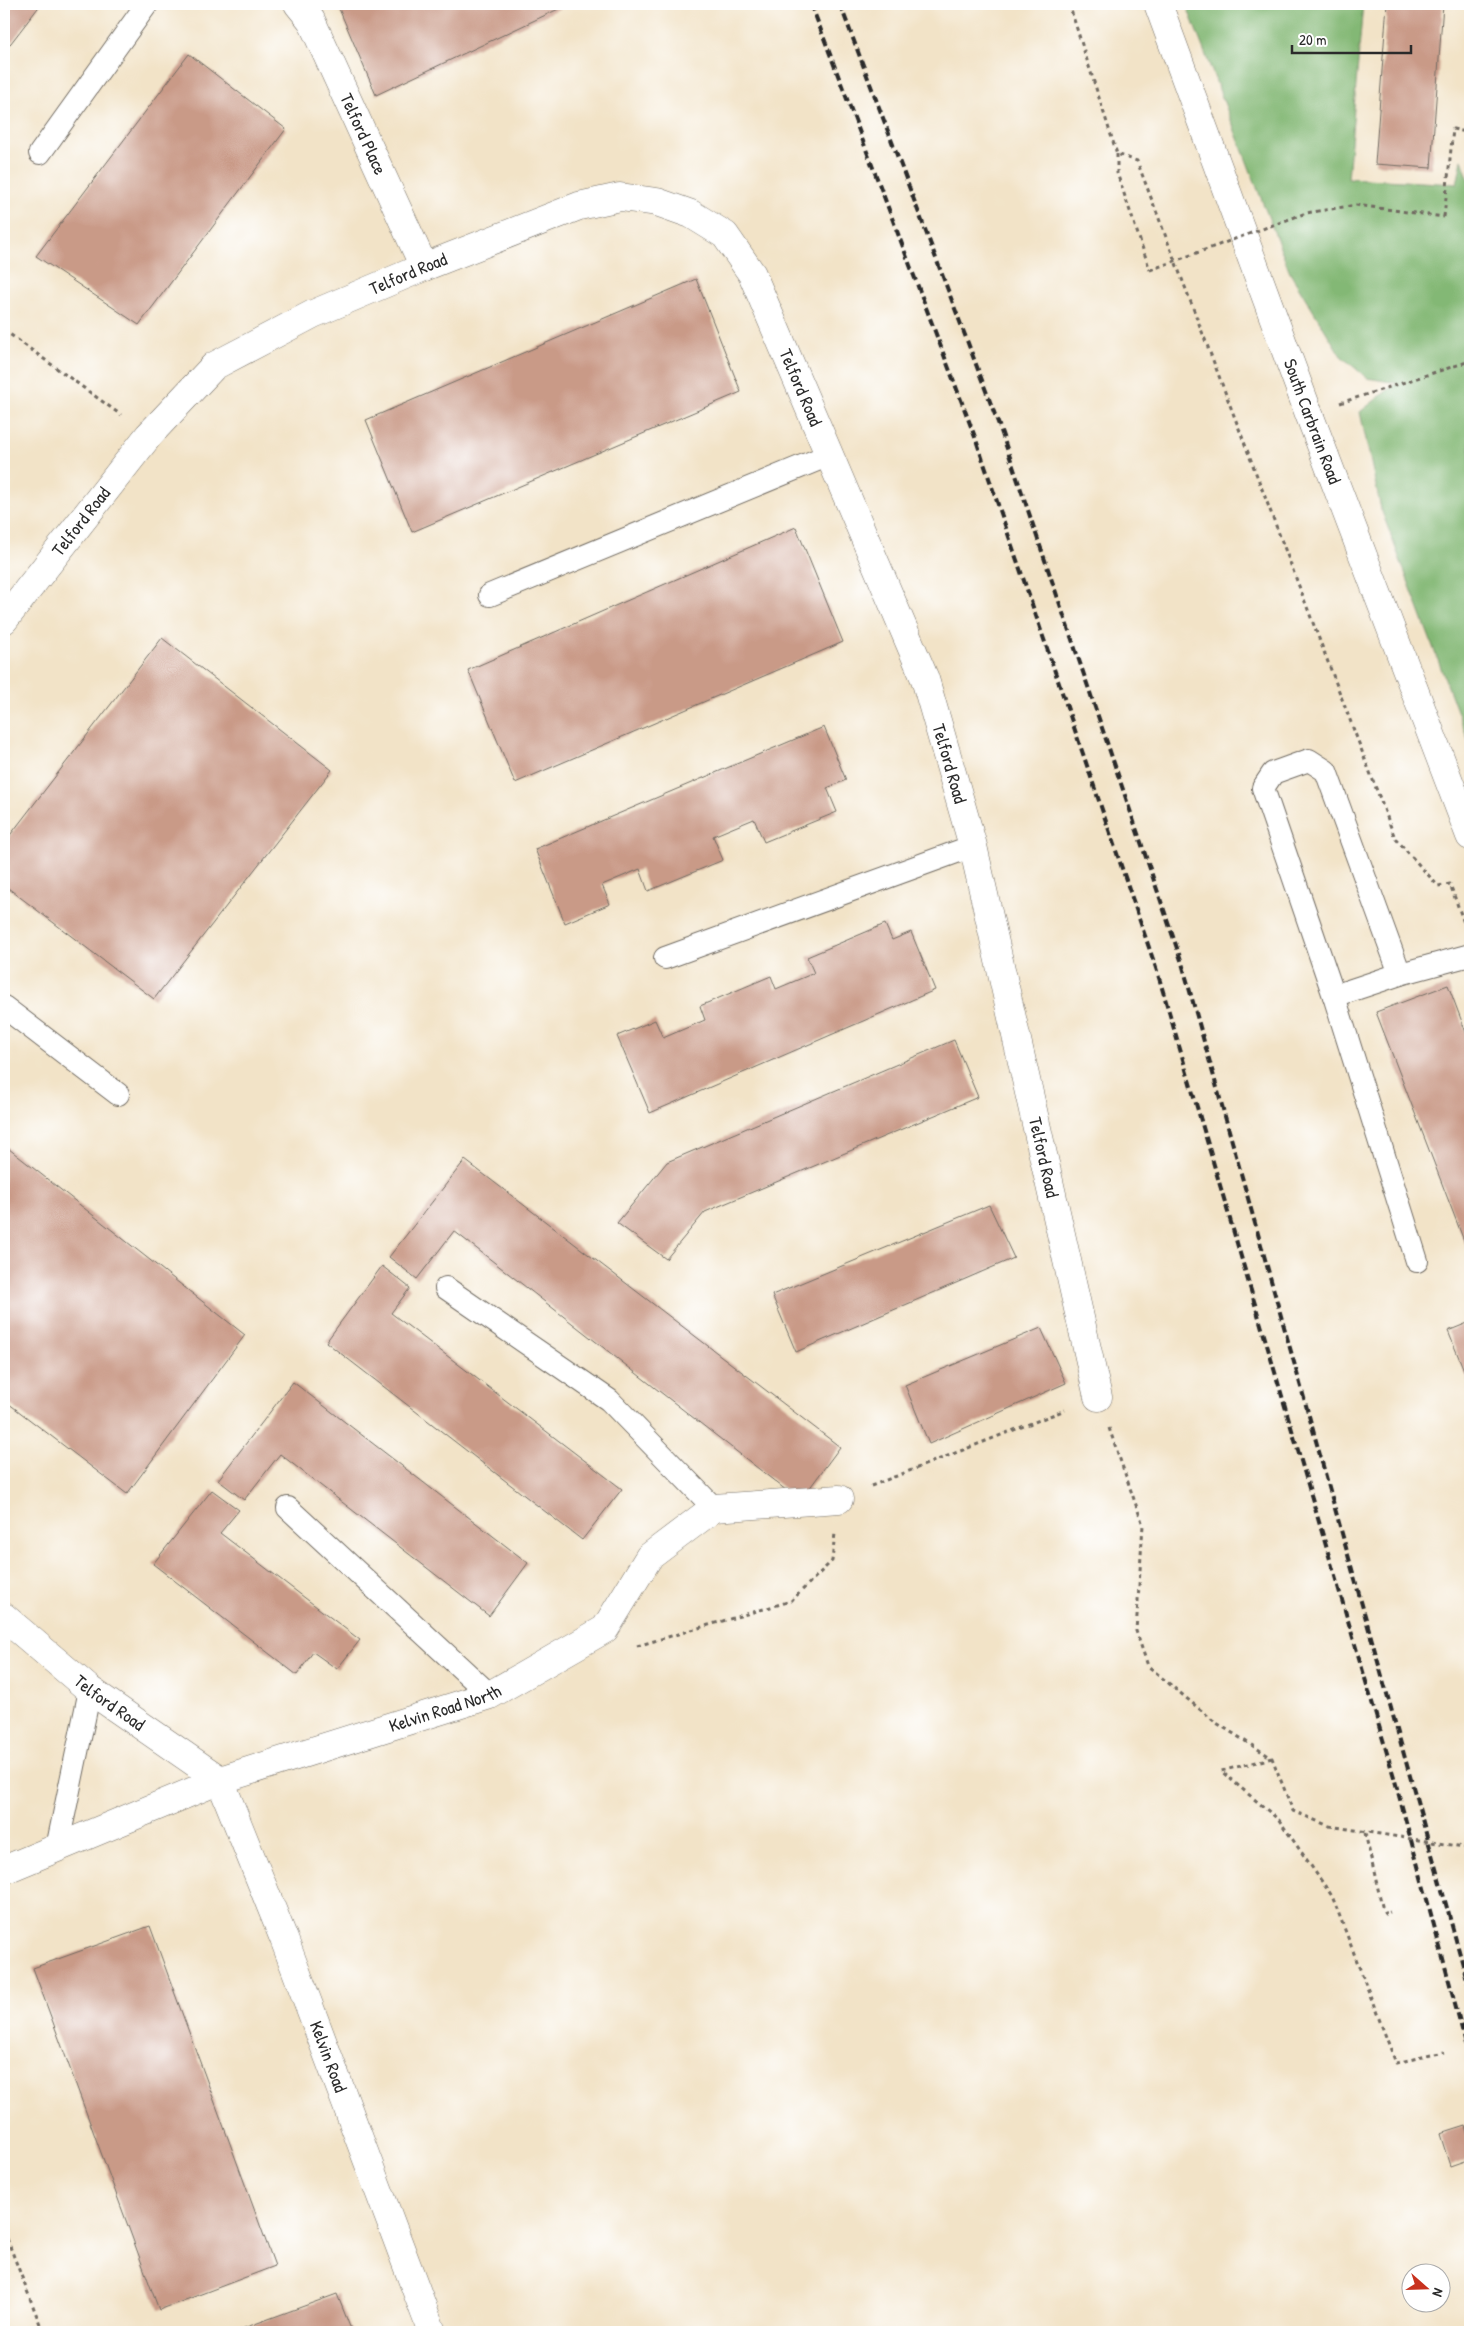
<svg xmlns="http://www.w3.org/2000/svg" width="1474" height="2336" font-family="'Patrick Hand',sans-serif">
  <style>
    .forest { fill: #83b874; stroke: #577250 }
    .building { fill: #c99a87 }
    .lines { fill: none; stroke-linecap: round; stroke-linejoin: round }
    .service-casing { stroke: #716b62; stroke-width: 24 }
    .minor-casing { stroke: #716b62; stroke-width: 29 }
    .tertiary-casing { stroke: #716b62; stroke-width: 29 }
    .path { stroke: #716b62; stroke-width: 3; stroke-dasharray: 4 4; stroke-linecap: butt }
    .service { stroke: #fff; stroke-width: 22 }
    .minor { stroke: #fff; stroke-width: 28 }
    .tertiary { stroke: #fff; stroke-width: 28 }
    .rail { stroke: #2b2b2b; stroke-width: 4; stroke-dasharray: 8 4; stroke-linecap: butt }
    .path-bridge { stroke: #716b62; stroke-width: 3; stroke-dasharray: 4 4; stroke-linecap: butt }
    .labels { text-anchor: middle; stroke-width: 4.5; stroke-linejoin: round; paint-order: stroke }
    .street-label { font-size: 18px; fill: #2b2b2b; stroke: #fff }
  </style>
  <rect width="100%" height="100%" fill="#fff"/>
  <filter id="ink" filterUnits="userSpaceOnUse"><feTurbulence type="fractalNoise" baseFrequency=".02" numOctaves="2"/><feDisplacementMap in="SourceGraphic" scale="10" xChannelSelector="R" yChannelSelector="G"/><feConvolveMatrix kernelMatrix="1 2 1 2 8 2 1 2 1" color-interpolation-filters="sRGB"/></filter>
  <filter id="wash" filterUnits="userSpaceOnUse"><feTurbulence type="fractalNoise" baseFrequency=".0096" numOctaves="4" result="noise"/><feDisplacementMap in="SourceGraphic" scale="20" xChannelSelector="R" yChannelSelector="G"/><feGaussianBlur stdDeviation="1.12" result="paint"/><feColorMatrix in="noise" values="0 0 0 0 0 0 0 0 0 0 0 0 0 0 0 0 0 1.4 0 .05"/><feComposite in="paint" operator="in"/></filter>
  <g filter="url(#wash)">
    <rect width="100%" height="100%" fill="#f2e3c7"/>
    <path class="forest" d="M1186,4H1363L1348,178L1457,184L1462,160L1470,183V745L1381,509L1360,412L1397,383L1367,378L1341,356L1290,273Z"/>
    <g id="blocks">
      <g class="building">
        <path d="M4,4H41L4,52Z"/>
        <path d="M337,4H569L376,95Z"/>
        <path d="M1387,4H1443L1431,168L1375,164Z"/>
        <path d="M189,54L286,129L139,325L36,256Z"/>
        <path d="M696,279L741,392L412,532L366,420Z"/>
        <path d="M796,527L843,642L515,783L468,670Z"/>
        <path d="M162,638L332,770L154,999L4,885V843Z"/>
        <path d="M824,727L846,780L827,788L837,812L764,842L754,819L713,836L723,860L648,891L640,869L602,885L610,904L565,923L535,849Z"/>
        <path d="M885,924L892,940L911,932L935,990L650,1113L617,1036L655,1020L663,1038L705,1020L700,1006L771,976L776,989L814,973L807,957Z"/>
        <path d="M1448,985L1470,1043V1245L1466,1246L1376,1012Z"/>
        <path d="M954,1040L978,1097L705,1212L666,1259L617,1223L667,1162Z"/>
        <path d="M4,1145L245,1335L127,1494L4,1400Z"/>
        <path d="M465,1160L840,1447L800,1501L454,1231L417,1279L389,1257Z"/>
        <path d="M989,1205L1014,1258L796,1352L772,1295Z"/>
        <path d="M382,1266L410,1288L391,1313L622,1489L582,1540L326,1342Z"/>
        <path d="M1470,1322V1385L1448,1331Z"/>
        <path d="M1041,1328L1066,1383L929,1444L905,1385Z"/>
        <path d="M293,1382L528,1563L489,1616L280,1454L244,1500L218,1480Z"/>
        <path d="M212,1490L239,1510L220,1533L360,1640L337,1669L313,1652L297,1675L153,1564Z"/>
        <path d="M150,1926L275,2266L159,2310L33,1968Z"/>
        <path d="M1465,2126L1470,2142V2159L1450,2166L1440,2134Z"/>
        <path d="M337,2294L352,2332H233Z"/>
      </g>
    </g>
  </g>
  <g filter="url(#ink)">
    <use href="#blocks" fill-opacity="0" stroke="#716b62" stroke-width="1"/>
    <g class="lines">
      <g class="service-casing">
        <g id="service">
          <path d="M40,153L147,4"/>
          <path d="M490,595L829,455"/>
          <path d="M665,958L973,846"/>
          <path d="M1400,974L1326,771L1309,760L1273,773L1263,788L1334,996L1417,1261"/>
          <path d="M1334,996L1400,974L1470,955"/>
          <path d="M4,1007L118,1094"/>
          <path d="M446,1288L609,1400L714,1508"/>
          <path d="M288,1508L490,1695"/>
          <path d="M57,1848L90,1690"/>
        </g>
      </g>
      <g class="minor-casing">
        <g id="minor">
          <path id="s1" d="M298,4L311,20L424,267"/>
          <path id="s2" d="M4,620L149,435L214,366L313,314L424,267L579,206L620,197L657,202L691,214L725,235L752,274L925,679L973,846L1098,1397"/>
          <path id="s3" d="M4,1617L90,1690L220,1780L284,1939L432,2332"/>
          <path id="s4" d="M4,1870L220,1780L490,1695L605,1629L649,1557L714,1508L839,1499"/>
        </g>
      </g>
      <g class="tertiary-casing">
        <g id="tertiary">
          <path id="s5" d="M1158,4L1309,414L1470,836"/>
        </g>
      </g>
      <g class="path">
        <path d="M1069,4L1117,154L1137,161L1395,838L1438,886L1450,884L1464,923"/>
        <path d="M1117,154V173L1150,270"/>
        <path d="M1444,217L1453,129L1466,132L1470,144"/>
        <path d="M4,330L121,415"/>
        <path d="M1340,403L1470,361"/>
        <path d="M1109,1428L1143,1525L1136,1631L1148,1666L1215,1722L1272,1758L1293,1811L1329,1826"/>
        <path d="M871,1486L1065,1410"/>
        <path d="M637,1646L791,1601L832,1561L835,1533"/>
        <path d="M1272,1758L1221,1771L1279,1820L1332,1896L1396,2063L1444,2052"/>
        <path d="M1365,1833L1382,1906L1385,1914L1390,1912"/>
        <path d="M4,2231L43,2332"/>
      </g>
      <use href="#service" class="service"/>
      <use href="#minor" class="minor"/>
      <use href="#tertiary" class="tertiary"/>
      <g class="rail">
        <path d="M811,4L975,437L1157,971L1394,1777L1470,2059"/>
        <path d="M840,4L1000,428L1182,963L1470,1990"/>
      </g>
      <g class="path-bridge">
        <path d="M1150,270L1306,213L1356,205L1444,217"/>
        <path d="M1329,1826L1470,1848"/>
      </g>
    </g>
  </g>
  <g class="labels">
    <g class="street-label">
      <text dy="6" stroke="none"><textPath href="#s1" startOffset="146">Telford Place</textPath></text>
      <text dy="6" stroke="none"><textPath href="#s2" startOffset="545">Telford Road</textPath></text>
      <text dy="6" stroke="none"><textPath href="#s2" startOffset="1055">Telford Road</textPath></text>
      <text dy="6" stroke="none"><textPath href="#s5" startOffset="445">South Carbrain Road</textPath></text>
      <text dy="6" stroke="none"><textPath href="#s2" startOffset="125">Telford Road</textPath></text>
      <text dy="6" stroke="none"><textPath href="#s2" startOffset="1460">Telford Road</textPath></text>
      <text dy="6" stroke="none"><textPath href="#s2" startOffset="1865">Telford Road</textPath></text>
      <text dy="6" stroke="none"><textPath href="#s3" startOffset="136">Telford Road</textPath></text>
      <text dy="6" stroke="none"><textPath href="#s4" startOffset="470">Kelvin Road North</textPath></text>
      <text dy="6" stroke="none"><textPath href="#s3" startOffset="568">Kelvin Road</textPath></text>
    </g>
  </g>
  <rect width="1474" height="2336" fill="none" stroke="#fff" stroke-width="20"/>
  <g transform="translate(1426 2288) rotate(110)"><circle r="24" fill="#ffffff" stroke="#aaaaaa"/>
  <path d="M0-4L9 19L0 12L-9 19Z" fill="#c8321e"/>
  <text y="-8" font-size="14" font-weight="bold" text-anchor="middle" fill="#2b2b2b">N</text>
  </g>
  <path d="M1292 45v8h119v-8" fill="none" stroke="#2b2b2b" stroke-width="2.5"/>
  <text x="1299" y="45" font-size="15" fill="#2b2b2b" stroke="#ffffff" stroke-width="4" paint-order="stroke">20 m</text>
</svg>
